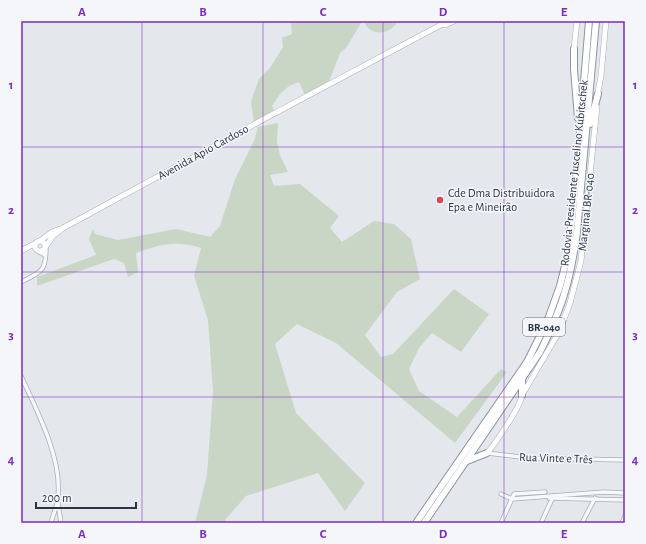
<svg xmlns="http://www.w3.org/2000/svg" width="646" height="544" font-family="'Alegreya Sans',sans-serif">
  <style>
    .green { fill: #c9d6c5 }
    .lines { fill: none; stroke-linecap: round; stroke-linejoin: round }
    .street-casing { stroke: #a9aeb7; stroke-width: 5 }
    .secondary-casing { stroke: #a9aeb7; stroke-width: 6 }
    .highway-casing { stroke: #8b94a3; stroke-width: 8 }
    .street { stroke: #f7f8fa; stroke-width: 3.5 }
    .secondary { stroke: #fff; stroke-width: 5 }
    .highway { stroke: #fff; stroke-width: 6 }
    .grid { fill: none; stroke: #7b2cbf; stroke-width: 1; stroke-opacity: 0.55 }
    .poi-dot { fill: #d1495b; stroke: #f4f6f9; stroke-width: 1.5 }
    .labels { text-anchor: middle; stroke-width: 3; stroke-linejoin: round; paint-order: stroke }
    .shield { fill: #f4f6f9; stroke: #676e7b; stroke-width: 1 }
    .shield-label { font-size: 11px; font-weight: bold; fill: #2b3445 }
    .street-label { font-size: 12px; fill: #2b3445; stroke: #f4f6f9 }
    .poi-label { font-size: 12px; fill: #2b3445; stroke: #f4f6f9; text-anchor: start }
    .neatline { fill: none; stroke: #7b2cbf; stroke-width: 1.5 }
    .grid-label { font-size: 13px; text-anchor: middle; font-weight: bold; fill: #7b2cbf }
  </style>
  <rect width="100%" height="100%" fill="#e4e7ec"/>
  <g class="green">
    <path d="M291,21H362L348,45L345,49L340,53L329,82L305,95L299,82L289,86L280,94L272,106L274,111L254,123L251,102L255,90L259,79L270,68L283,47L282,38L292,34Z"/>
    <path d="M364,21H396L397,22C390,35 369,37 364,21Z"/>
    <path d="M278,123L277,142L280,155L288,172L270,175L274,186L300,184L339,216L330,228L342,242L374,221L394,224L411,239L420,279L397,292L365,335L381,357L393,354L454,289L489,314L461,352L432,333L419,348L409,369L419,391L457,417L501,369L507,372L455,443L336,343L297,324L275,344L296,413L365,483L345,511L318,473L246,496L225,520L226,523H195L207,475L213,391L208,320L194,276L201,248C176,240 161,244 136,253L138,272L128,277L124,263L114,259L37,286V277L96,255L89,239L93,229L95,234L118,240L176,229L210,237L220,226L235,179L254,141L258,127Z"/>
  </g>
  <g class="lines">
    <g class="street-casing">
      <g id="street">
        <path d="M39,252L45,255"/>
        <path d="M21,282C41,272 46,272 46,248"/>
        <path d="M21,376C37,411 62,458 58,496C58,505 53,514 51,523"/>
        <path d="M487,453L529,458L625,460"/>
        <path d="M501,494L512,499L604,492L625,493"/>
        <path d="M549,498L625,500"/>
        <path d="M58,503L61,523"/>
        <path d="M501,523L514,494L545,492"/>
        <path d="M541,523L553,497"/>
        <path d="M582,523L595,498"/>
        <path d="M622,523L625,516"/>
      </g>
    </g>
    <g class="secondary-casing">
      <g id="secondary">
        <path d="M445,25L454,21"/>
        <path d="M574,49L577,21"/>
        <path d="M597,97L601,76L606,21"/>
        <circle cx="40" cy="246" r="5"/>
        <path d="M40,241L52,232L60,229"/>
        <path d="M46,246L53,236L63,228C191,158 319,89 448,21"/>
        <path d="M21,251L36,243"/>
        <path d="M487,453C495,444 521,406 522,395L559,332L570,303L581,261L597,107"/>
      </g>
    </g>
    <g class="highway-casing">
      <g id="highway">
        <path d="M574,49V69L578,118"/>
        <path d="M590,124L598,94"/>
        <path d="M522,380V395"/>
        <path d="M467,461L487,453"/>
        <path d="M416,523L527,362L547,322L560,286L569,250L578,156L589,21"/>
        <path d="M424,523L540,352C549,334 557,317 563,298C570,277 574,254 577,232L596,21"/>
      </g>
    </g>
    <use href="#street" class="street"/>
    <use href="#secondary" class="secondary"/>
    <use href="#highway" class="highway"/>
  </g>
  <path class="grid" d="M142,21V523M263,21V523M383,21V523M504,21V523M21,147H625M21,272H625M21,397H625"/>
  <circle class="poi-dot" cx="440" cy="200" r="4"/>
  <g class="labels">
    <rect class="shield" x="523" y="318" width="42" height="18" rx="3"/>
    <g class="shield-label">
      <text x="544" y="331">BR-040</text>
    </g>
    <g class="street-label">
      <text transform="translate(203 152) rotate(-29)" y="4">Avenida Apio Cardoso</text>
      <text transform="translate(574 173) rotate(-84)" y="4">Rodovia Presidente Juscelino Kubitschek</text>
      <text transform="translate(586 212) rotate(-84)" y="4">Marginal BR-040</text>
      <text transform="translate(556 458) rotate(2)" y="4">Rua Vinte e Três</text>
    </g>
    <g class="poi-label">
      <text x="448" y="197">Cde Dma Distribuidora<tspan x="448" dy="14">Epa e Mineirão</tspan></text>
    </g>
  </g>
  <rect width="646" height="544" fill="none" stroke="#f4f6f9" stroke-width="44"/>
  <path d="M36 502v6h100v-6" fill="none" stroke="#2b3445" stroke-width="2"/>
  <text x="42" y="502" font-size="12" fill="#2b3445" stroke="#f4f6f9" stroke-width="3" paint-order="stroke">200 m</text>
  <rect x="22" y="22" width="602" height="500" class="neatline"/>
  <g class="grid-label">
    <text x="82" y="16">A</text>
    <text x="203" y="16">B</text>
    <text x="323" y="16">C</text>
    <text x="443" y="16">D</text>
    <text x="564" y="16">E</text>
    <text x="11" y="89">1</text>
    <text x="635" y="89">1</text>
    <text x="11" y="214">2</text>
    <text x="635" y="214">2</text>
    <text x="11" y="339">3</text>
    <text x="635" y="339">3</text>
    <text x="11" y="464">4</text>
    <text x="635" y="464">4</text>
    <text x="82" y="538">A</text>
    <text x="203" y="538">B</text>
    <text x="323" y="538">C</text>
    <text x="443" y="538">D</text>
    <text x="564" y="538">E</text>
  </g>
</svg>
